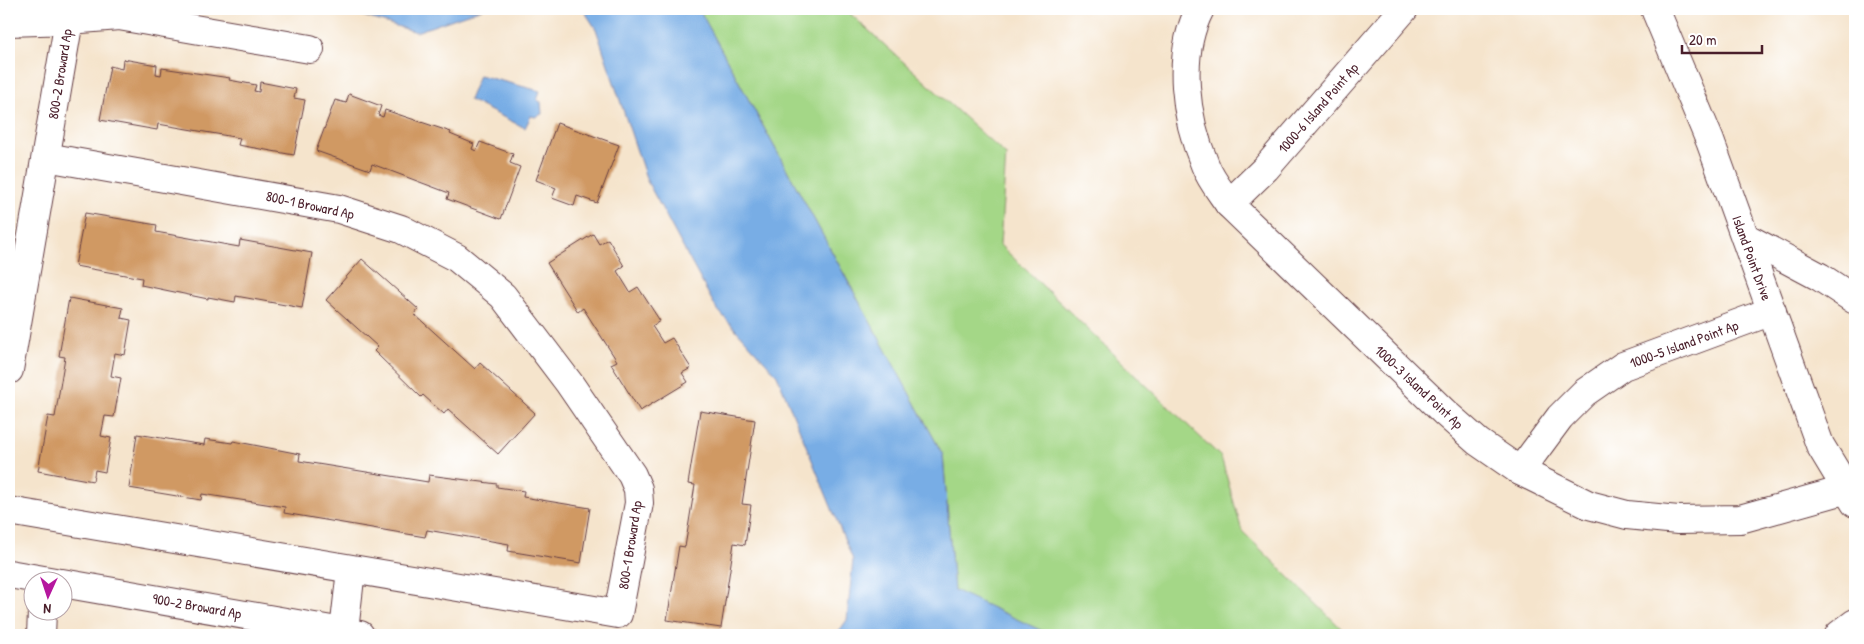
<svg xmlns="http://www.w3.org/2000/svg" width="1864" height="644" font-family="'Patrick Hand',sans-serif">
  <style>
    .green { fill: #a4d787; stroke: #777b59 }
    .water { fill: #78ade5; stroke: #616688 }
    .building { fill: #d09963 }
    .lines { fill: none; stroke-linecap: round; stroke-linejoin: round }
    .minor-casing { stroke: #643d43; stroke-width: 30 }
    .minor { stroke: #fff; stroke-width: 28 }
    .labels { text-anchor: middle; stroke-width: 4.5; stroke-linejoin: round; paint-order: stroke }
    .street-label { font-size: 14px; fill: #4a1f2b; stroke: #fff }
  </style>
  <rect width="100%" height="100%" fill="#fff"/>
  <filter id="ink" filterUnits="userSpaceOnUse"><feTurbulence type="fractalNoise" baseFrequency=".02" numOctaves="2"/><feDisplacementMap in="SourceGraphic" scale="10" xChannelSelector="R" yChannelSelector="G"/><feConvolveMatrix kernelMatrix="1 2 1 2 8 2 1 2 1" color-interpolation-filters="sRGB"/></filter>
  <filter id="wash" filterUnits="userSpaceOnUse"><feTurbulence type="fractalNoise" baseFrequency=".0096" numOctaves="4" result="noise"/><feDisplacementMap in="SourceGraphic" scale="20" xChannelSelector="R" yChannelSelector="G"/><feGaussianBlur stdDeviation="1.12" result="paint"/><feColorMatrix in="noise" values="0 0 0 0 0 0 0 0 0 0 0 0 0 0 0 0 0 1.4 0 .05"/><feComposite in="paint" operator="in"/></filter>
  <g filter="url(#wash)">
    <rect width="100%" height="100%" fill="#f5e4cc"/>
    <path class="green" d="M699,9H845L1006,155L1000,245L1221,457L1242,531L1348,635H1051L954,591L943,455Z"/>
    <g class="water">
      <path d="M357,9H482L416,32L360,15Z"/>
      <path d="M583,9H699L943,455L954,590L1051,635H836L847,620L853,560L777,375L716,308L647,181L596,29Z"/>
      <path d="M479,75L540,91L537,100L541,102L542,114L535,117L531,116L525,128L469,100Z"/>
    </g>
    <g id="blocks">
      <g class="building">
        <path d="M123,59L157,65L156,74L161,75L162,68L230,78L229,80L256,85L254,91L259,92L260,82L296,89L294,98L305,100L294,155L238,145L240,138L158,124L157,130L100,120L110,66L122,69Z"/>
        <path d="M9,78L14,79L10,102H9Z"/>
        <path d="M349,94L381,106L378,115L383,117L385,110L451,132L450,134L474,144L472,149L476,151L480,142L513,154L510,163L520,167L501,219L447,199L449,193L372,164L370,170L316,151L335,100L346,103Z"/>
        <path d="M557,123L619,145L597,203L577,196L574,206L552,198L556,188L536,180Z"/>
        <path d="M85,213L157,225L156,232L239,247L240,240L312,253L302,308L236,296L235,302L208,297V299L141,285L142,278L75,266Z"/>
        <path d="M593,234L599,244L608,239L624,266L617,271L630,292L638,287L660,321L652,326L663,343L672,338L691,368L682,373L688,382L640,411L611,364L617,361L583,308L578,312L547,263Z"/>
        <path d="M362,259L418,309L414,314L475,369L480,363L535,413L498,454L448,409L444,414L423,395L421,397L374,351L378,347L326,300Z"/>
        <path d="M69,298L123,308L121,318L131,320L125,355L115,353L111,376L121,378L114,417L105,416L101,436L111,438L105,472L95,470L93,481L38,471L48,416L55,417L65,357L59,356Z"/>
        <path d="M700,411L755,420L742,504L751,505L745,545L734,543L721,628L667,620L679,546L685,547L695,485L688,484Z"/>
        <path d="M137,434L204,445L205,439L232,443L233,441L300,454L299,461L428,482L429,475L497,484V487L524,491L523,497L590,508L581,563L508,551L509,544L427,530L425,537L284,513L285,507L202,494L201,500L129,488Z"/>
      </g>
    </g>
  </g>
  <g filter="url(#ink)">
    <use href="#blocks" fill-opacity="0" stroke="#643d43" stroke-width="1"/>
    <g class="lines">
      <g class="minor-casing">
        <g id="minor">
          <path d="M1200,9C1176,55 1185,118 1205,165C1210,179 1221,192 1229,204L1444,412L1478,442L1520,471L1589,505L1627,515L1678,520L1740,519L1855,487"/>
          <path d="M1655,9L1710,141L1820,445L1855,503"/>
          <path d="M69,20L119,16L310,49"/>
          <path d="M9,22L69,20L9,370"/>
          <path d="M1229,204L1266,168L1404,9"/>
          <path d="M1745,237L1820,277L1855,300"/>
          <path d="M1520,471L1560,417L1584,393L1623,366L1772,311"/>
          <path d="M9,511L618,614L639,503L638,489L632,475L569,383L503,296L457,258L401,229L339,209L46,157"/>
          <path d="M9,574L55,582"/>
          <path d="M62,583L360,635"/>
          <path d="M344,631L351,570"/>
          <path d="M41,635L42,612"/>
          <path d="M1839,635L1855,623"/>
        </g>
      </g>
      <use href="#minor" class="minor"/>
    </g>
  </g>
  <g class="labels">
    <g class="street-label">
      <text transform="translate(60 74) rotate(-81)" y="5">800-2 Broward Ap</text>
      <text transform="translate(1318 108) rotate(-49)" y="5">1000-6 Island Point Ap</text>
      <text transform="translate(310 205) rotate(12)" y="5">800-1 Broward Ap</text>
      <text transform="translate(1752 258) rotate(70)" y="5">Island Point Drive</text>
      <text transform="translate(1684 344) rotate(-20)" y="5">1000-5 Island Point Ap</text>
      <text transform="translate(1419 387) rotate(43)" y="5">1000-3 Island Point Ap</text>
      <text transform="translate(630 545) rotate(-81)" y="5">800-1 Broward Ap</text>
      <text transform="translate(197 606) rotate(10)" y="5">900-2 Broward Ap</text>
    </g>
  </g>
  <rect width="1864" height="644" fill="none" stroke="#fff" stroke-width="30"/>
  <g transform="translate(48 596) rotate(183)"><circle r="24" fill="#ffffff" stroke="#b7a5aa"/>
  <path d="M0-4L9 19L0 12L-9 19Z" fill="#b5179e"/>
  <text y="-8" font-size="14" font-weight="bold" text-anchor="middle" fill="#4a1f2b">N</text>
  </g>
  <path d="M1682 45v8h80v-8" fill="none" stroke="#4a1f2b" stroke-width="2.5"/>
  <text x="1689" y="45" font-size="15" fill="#4a1f2b" stroke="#ffffff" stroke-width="4" paint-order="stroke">20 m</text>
</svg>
